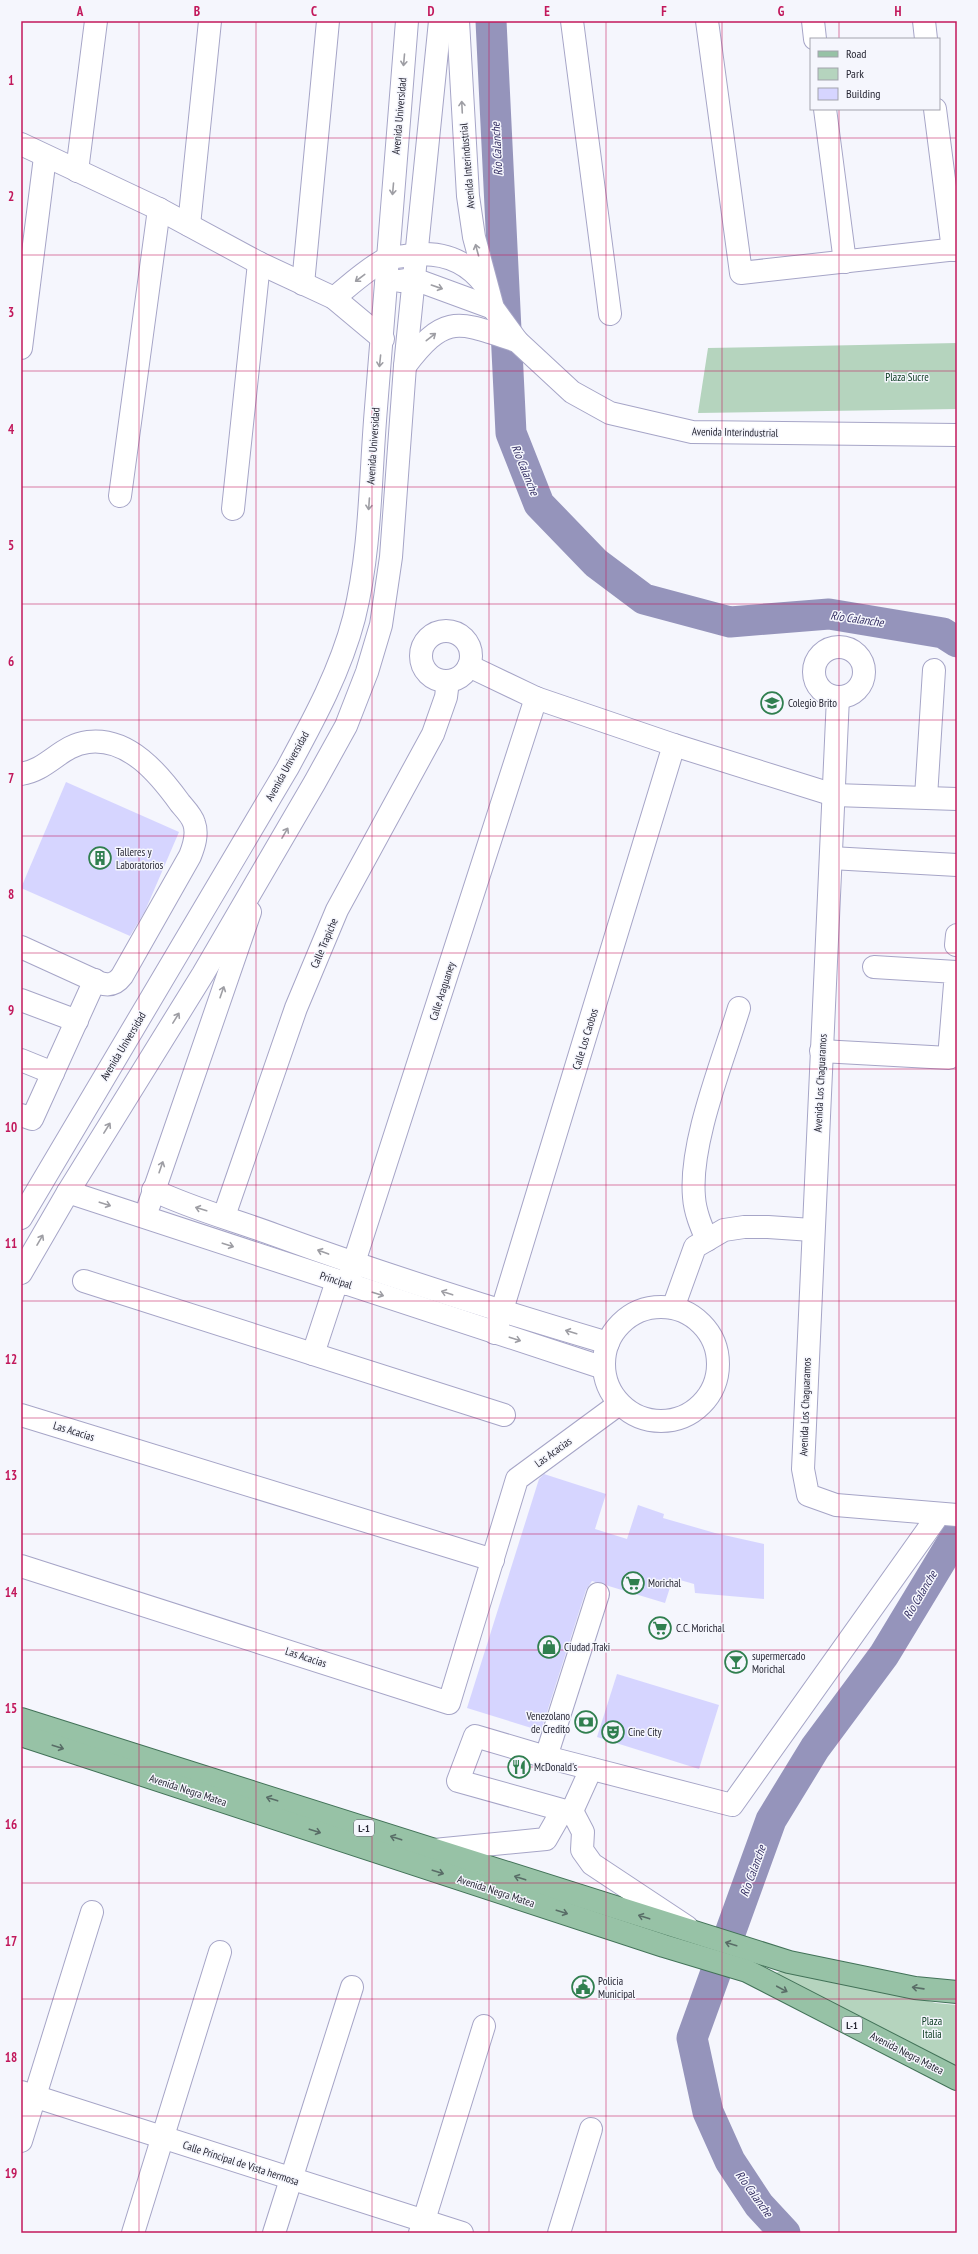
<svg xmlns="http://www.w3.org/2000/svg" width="978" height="2254" font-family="'PT Sans Narrow',sans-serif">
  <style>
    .green { fill: #b5d4be }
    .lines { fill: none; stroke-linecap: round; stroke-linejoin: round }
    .river { stroke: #9594bb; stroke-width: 31 }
    .building { fill: #d6d5ff }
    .minor-casing { stroke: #a6a5c7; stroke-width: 24 }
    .major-casing { stroke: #427258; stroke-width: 24 }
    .minor { stroke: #fff; stroke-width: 22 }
    .major { stroke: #97c2a6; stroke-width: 22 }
    .oneway { stroke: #9e9ea4 }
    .oneway2 { stroke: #596d67 }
    .grid { fill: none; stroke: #c2185b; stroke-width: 1; stroke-opacity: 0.55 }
    .labels { text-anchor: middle; stroke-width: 3; stroke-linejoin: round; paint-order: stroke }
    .shield { fill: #f5f6fd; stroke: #656570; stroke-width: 1 }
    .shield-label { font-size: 10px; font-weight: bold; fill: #272734 }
    .street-label { font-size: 11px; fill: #272734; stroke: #f5f6fd }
    .park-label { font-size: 11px; fill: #07371c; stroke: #f5f6fd }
    .poi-label { font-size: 11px; fill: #272734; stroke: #f5f6fd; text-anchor: start }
    .water-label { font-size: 12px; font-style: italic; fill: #353063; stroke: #f5f6fd }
    .neatline { fill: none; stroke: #c2185b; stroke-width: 1.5 }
    .grid-label { font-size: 13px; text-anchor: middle; font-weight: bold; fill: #c2185b }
  </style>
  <rect width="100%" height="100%" fill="#f5f6fd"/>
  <g class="green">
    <path d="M957,343V409L698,413L708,348Z"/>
    <path d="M797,1967L936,2003L957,2005V2066L798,1991L775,1973Z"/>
  </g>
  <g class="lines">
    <g class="river">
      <path d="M491,21L511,433L539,504L596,563L644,599L730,622L829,614L943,633L957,642"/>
      <path d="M785,2233L759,2205L730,2161L708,2112L692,2038L771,1820L815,1748L884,1655L956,1536L957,1531"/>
    </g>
  </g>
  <g class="building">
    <path d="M66,782L179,832L145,911L130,936L21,888Z"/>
    <path d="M544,1474L606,1494L595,1529L627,1539L638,1505L664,1514L663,1518L715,1533L764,1544V1599L695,1593L694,1584L673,1578L665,1603L592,1581L586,1590L541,1731L467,1708L539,1479Z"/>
    <path d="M617,1674L719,1705L699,1769L597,1737Z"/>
  </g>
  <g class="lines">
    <g class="minor-casing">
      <g id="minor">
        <path d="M458,21L468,196L474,237L493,308L517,341L572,392L610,413L692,432L957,435"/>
        <path d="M572,21L610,314"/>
        <path d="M707,21L741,273L957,249"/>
        <path d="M813,21L815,39"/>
        <path d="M924,21L926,39"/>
        <path d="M825,109L845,262"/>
        <path d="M935,109L953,250"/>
        <path d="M21,144L159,209L259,263L334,298L383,339"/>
        <path d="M77,171L96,21"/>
        <path d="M189,225L210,21"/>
        <path d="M400,281L414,279L493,308"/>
        <path d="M303,284L328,21"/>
        <path d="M334,298C350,285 367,269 386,259C390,257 398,257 404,256C437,250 465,258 485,285"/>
        <path d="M21,348L45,157"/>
        <path d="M405,366C446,312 458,322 517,341"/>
        <path d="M120,496L159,209"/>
        <path d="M233,509L259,263"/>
        <circle cx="446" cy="656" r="25"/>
        <circle cx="839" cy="672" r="25"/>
        <path d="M469,666L536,698L674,745L834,795L957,799"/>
        <path d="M838,697L803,1469L808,1495L836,1505L957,1515"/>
        <path d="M21,774C48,770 61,745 88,742C129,737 159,774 180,803C185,809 192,816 194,823C198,834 194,846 190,856L122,976C116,984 109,986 100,983L21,947"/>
        <path d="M926,797L934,670"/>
        <path d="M831,858L957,865"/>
        <path d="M956,945L957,935"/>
        <path d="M21,1000L77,1021"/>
        <path d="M821,1051L949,1058L956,972L874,967"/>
        <path d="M21,1060L53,1073"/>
        <path d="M21,1115L32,1119L95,980"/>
        <path d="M153,1190C192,1209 235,1220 275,1235C385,1275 496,1310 608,1343"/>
        <path d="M68,1192L604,1368"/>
        <path d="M149,1205L250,912"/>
        <path d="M224,1216L296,1008L337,910L433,734L446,697L448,681"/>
        <path d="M21,1218L287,769C313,721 340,672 354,618C371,550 370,478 376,408C386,279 396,150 407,21"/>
        <path d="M707,1240C701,1226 695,1212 694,1197C689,1143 723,1061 739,1008"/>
        <path d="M21,1273L68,1192L203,974L315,782L346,726L367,672L381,625L391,557L405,366L440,21"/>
        <path d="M84,1281L504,1415"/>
        <path d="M347,1284L536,698"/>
        <circle cx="661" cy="1364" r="57"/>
        <path d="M673,1308L695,1247L724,1230L744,1227H768L812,1230"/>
        <path d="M495,1333L674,745"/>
        <path d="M313,1354L337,1281"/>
        <path d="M21,1415L493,1560"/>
        <path d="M21,1566L449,1703L517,1479L619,1404"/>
        <path d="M546,1757L598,1594"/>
        <path d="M566,1811L458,1781L475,1736L546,1757L732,1805L939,1514"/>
        <path d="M572,1811L583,1832L582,1850L592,1864L687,1927"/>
        <path d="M434,1850L546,1839L558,1818L566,1811H572L591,1769"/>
        <path d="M21,2092L462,2233"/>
        <path d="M21,2141L92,1912"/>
        <path d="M133,2233L220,1952"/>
        <path d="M274,2233L352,1987"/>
        <path d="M420,2233L484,2026"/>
        <path d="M559,2233L591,2129"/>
      </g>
    </g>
    <g class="major-casing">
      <g id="major">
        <path d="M21,1719L789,1962L915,1988L957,1992"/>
        <path d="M21,1735L664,1946L747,1971L957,2079"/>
      </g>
    </g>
    <use href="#minor" class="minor"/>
    <use href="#major" class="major"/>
  </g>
  <defs><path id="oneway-shaft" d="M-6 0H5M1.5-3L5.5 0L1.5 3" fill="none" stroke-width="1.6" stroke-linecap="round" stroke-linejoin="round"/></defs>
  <g class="oneway">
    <use href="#oneway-shaft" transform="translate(404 60) rotate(95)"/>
    <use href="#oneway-shaft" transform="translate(462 107) rotate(-93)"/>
    <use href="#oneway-shaft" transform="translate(393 189) rotate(95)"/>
    <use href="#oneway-shaft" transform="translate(477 250) rotate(-105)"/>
    <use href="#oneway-shaft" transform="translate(360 278) rotate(143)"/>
    <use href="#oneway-shaft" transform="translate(437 287) rotate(19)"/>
    <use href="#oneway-shaft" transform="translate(431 337) rotate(-38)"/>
    <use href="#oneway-shaft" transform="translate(380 361) rotate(96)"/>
    <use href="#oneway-shaft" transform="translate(369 504) rotate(94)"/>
    <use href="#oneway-shaft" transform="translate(285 833) rotate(-60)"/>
    <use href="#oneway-shaft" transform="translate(222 992) rotate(-71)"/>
    <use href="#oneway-shaft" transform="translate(176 1018) rotate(-58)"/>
    <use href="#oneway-shaft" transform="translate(107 1128) rotate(-58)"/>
    <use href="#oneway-shaft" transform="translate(161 1167) rotate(-71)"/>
    <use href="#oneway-shaft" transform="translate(105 1204) rotate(18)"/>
    <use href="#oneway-shaft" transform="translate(201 1209) rotate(-163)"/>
    <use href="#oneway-shaft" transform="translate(40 1240) rotate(-60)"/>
    <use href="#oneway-shaft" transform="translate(228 1245) rotate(18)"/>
    <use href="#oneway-shaft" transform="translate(323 1252) rotate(-160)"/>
    <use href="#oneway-shaft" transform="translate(447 1293) rotate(-162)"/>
    <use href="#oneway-shaft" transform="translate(378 1294) rotate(18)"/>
    <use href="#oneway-shaft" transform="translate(571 1332) rotate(-163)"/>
    <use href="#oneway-shaft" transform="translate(515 1339) rotate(18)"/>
  </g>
  <g class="oneway2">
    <use href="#oneway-shaft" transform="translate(58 1747) rotate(18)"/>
    <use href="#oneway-shaft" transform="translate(272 1799) rotate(-162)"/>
    <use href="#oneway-shaft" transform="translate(315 1831) rotate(18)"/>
    <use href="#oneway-shaft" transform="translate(396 1838) rotate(-162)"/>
    <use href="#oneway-shaft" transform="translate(438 1872) rotate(18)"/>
    <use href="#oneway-shaft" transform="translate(520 1878) rotate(-162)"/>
    <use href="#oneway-shaft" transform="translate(562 1912) rotate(18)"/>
    <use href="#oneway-shaft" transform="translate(644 1917) rotate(-162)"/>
    <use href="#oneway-shaft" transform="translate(731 1944) rotate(-163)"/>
    <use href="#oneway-shaft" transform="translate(918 1988) rotate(-172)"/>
    <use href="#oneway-shaft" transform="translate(782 1989) rotate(28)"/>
  </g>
  <path class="grid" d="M139,21V2233M256,21V2233M372,21V2233M489,21V2233M606,21V2233M722,21V2233M839,21V39M839,109V2233M21,138H957M21,255H957M21,371H957M21,487H957M21,604H957M21,720H957M21,836H957M21,953H957M21,1069H957M21,1185H957M21,1301H957M21,1418H957M21,1534H957M21,1650H957M21,1767H957M21,1883H957M21,1999H957M21,2116H957"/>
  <defs>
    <g id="school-ring" transform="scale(1.15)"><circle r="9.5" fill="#f5f6fd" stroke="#307f4f" stroke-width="1.5"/><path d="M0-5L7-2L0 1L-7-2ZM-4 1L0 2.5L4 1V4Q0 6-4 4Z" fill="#307f4f"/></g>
    <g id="building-ring" transform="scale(1.15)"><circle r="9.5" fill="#f5f6fd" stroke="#307f4f" stroke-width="1.5"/><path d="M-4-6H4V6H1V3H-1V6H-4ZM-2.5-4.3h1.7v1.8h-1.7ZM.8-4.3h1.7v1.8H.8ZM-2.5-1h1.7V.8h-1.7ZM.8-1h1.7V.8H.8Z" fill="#307f4f"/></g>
    <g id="supermarket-ring" transform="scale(1.15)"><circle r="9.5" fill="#f5f6fd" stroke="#307f4f" stroke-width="1.5"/><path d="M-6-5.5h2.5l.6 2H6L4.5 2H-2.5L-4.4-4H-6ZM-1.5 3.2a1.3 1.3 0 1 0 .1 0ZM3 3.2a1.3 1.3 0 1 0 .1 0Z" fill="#307f4f"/></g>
    <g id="shop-ring" transform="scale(1.15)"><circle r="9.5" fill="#f5f6fd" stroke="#307f4f" stroke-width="1.5"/><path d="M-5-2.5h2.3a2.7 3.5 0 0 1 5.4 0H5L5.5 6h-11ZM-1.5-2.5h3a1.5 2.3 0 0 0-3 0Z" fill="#307f4f"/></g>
    <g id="bar-ring" transform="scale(1.15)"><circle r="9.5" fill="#f5f6fd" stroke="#307f4f" stroke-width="1.5"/><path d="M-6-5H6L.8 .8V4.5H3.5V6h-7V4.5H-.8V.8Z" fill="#307f4f"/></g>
    <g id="bank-ring" transform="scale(1.15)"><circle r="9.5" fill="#f5f6fd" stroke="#307f4f" stroke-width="1.5"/><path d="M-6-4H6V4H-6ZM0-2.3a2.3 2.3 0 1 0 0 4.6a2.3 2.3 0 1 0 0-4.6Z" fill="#307f4f"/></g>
    <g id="theatre-ring" transform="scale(1.15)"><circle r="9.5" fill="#f5f6fd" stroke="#307f4f" stroke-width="1.5"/><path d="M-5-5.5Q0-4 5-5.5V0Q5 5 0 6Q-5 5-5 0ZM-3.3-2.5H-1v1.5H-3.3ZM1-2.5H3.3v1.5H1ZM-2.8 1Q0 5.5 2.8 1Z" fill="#307f4f"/></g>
    <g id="restaurant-ring" transform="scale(1.15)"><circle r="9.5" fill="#f5f6fd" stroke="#307f4f" stroke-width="1.5"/><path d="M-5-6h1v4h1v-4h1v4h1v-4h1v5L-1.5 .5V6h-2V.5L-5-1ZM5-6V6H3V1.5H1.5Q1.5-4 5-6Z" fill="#307f4f"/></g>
    <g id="civic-ring" transform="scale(1.15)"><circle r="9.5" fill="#f5f6fd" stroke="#307f4f" stroke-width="1.5"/><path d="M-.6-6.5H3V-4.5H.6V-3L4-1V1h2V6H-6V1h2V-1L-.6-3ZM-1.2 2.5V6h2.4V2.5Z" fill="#307f4f"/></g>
  </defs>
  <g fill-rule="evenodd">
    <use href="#school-ring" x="772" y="703"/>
    <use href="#building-ring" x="100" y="858"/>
    <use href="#supermarket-ring" x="633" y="1583"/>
    <use href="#supermarket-ring" x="660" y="1628"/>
    <use href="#shop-ring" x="549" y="1647"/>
    <use href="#bar-ring" x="736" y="1662"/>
    <use href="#bank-ring" x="586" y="1722"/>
    <use href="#theatre-ring" x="613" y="1732"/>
    <use href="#restaurant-ring" x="519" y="1767"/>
    <use href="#civic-ring" x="583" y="1987"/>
  </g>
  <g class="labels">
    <g class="shield">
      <rect x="354" y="1820" width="20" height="16" rx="3"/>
      <rect x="842" y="2017" width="20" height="16" rx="3"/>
    </g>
    <g class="shield-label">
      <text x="364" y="1832">L-1</text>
      <text x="852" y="2029">L-1</text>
    </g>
    <g class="street-label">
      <text transform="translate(399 116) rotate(-85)" y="4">Avenida Universidad</text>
      <text transform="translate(467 166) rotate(-95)" y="4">Avenida Interindustrial</text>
      <text transform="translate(735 432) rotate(1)" y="4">Avenida Interindustrial</text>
      <text transform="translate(373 446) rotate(-86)" y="4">Avenida Universidad</text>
      <text transform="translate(287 766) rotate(-61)" y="4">Avenida Universidad</text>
      <text transform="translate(324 943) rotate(-67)" y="4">Calle Trapiche</text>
      <text transform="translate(442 991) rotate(-72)" y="4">Calle Araguaney</text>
      <text transform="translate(585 1039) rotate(-73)" y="4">Calle Los Caobos</text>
      <text transform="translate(123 1046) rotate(-59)" y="4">Avenida Universidad</text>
      <text transform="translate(820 1083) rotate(-87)" y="4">Avenida Los Chaguaramos</text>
      <text transform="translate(336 1280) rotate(18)" y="4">Principal</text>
      <text transform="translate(805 1407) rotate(-88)" y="4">Avenida Los Chaguaramos</text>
      <text transform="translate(74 1431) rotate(17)" y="4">Las Acacias</text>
      <text transform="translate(553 1452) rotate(-36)" y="4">Las Acacias</text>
      <text transform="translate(306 1657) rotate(18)" y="4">Las Acacias</text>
      <text transform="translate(188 1790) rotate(18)" y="4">Avenida Negra Matea</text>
      <text transform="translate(496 1891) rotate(18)" y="4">Avenida Negra Matea</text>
      <text transform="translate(907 2053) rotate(27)" y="4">Avenida Negra Matea</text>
      <text transform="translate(241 2163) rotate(18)" y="4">Calle Principal de Vista hermosa</text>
    </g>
    <g class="park-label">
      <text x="907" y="381">Plaza Sucre</text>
      <text x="932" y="2025">Plaza<tspan x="932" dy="13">Italia</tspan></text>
    </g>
    <g class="poi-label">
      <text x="788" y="707">Colegio Brito</text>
      <text x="116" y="856">Talleres y<tspan x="116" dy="13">Laboratorios</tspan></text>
      <text x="648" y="1587">Morichal</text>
      <text x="676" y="1632">C.C. Morichal</text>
      <text x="564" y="1651">Ciudad Traki</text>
      <text x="752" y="1660">supermercado<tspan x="752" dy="13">Morichal</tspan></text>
      <text x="570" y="1720" text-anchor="end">Venezolano<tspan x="570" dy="13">de Credito</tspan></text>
      <text x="628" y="1736">Cine City</text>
      <text x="534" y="1771">McDonald's</text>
      <text x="598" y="1985">Policia<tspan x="598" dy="13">Municipal</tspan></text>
    </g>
    <g class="water-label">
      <text transform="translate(497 149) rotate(-93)" y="4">Río Calanche</text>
      <text transform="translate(525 470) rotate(68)" y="4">Río Calanche</text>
      <text transform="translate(857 619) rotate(8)" y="4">Río Calanche</text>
      <text transform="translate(920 1595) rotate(-59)" y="4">Río Calanche</text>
      <text transform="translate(753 1871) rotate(-70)" y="4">Río Calanche</text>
      <text transform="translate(754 2194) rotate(54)" y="4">Río Calanche</text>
    </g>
  </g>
  <rect width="978" height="2254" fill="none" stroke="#f5f6fd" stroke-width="44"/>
  <rect x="810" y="38" width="130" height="72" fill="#f5f6fd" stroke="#a3a3ad"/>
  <rect x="818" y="51" width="20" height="6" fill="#97c2a6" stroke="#a3a3ad"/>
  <text x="846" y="58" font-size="12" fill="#272734">Road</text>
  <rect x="818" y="68" width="20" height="12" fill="#b5d4be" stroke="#a3a3ad"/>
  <text x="846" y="78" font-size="12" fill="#272734">Park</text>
  <rect x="818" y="88" width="20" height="12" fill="#d6d5ff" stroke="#a3a3ad"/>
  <text x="846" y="98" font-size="12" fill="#272734">Building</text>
  <rect x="22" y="22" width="934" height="2210" class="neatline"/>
  <g class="grid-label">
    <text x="80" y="16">A</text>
    <text x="197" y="16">B</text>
    <text x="314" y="16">C</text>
    <text x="431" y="16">D</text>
    <text x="547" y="16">E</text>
    <text x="664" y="16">F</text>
    <text x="781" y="16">G</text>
    <text x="898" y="16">H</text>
    <text x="11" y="85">1</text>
    <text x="11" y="201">2</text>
    <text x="11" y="317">3</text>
    <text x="11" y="434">4</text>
    <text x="11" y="550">5</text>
    <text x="11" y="666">6</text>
    <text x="11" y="783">7</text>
    <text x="11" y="899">8</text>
    <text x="11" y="1015">9</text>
    <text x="11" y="1132">10</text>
    <text x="11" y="1248">11</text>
    <text x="11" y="1364">12</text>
    <text x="11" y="1480">13</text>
    <text x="11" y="1597">14</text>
    <text x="11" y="1713">15</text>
    <text x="11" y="1829">16</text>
    <text x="11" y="1946">17</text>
    <text x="11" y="2062">18</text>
    <text x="11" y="2178">19</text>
  </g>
</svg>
